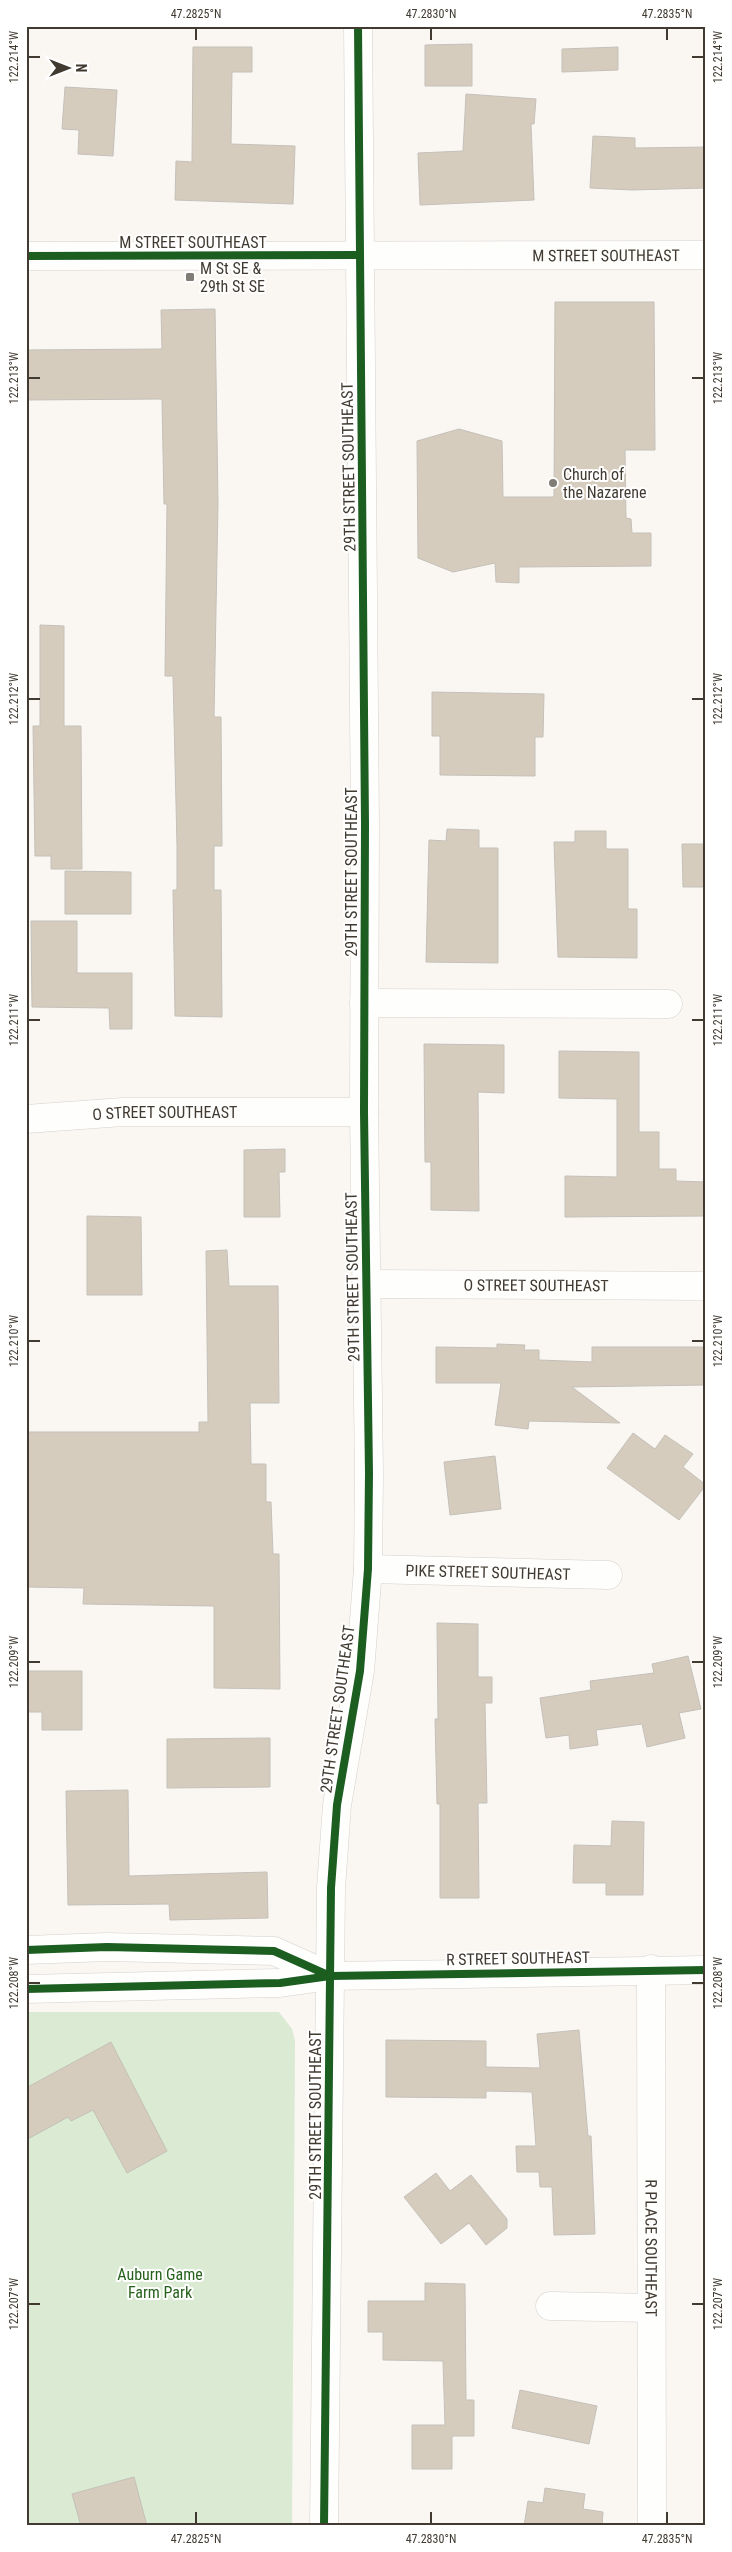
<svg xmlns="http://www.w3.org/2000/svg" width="732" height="2552" font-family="'Roboto Condensed',sans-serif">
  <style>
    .green { fill: #daead3 }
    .building { fill: #d6ccbe; stroke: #c4c0b9 }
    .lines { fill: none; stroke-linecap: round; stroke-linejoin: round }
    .street-casing { stroke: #d6d1cc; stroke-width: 29 }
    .secondary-casing { stroke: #d6d1cc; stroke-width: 29 }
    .street { stroke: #fefefd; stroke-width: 28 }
    .secondary { stroke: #fefefd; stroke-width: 28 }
    .cycleway-casing { stroke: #fff; stroke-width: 11 }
    .cycleway { stroke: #1b5e20; stroke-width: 8 }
    .ticks { fill: none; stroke: #403a31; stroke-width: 2 }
    .poi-dot { fill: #817c75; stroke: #fff; stroke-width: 2 }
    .labels { text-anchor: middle; stroke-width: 4; stroke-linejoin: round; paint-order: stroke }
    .street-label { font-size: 16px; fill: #403a31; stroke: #fff }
    .poi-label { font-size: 16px; fill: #403a31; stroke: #fff; text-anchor: start }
    .park-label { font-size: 16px; fill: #26621b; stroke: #fff }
    .neatline { fill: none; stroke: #403a31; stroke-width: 2 }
    .ticks-label { font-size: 12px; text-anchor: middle; fill: #403a31 }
  </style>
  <rect width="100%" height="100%" fill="#faf6f2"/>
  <path class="green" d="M26,2012H279L292,2029L295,2041L292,2526H26Z"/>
  <g class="building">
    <path d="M472,44V86H425V45Z"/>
    <path d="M193,47H252V72H232L231,144L295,146L293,204L175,200L176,161L192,162Z"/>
    <path d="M618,47V70L562,72V49Z"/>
    <path d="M65,87L117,90L113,156L78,154L79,130L62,129Z"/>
    <path d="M466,94L536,99L534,124H531L534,200L420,205L418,153L463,151Z"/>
    <path d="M593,136L635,138V148L706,147V188L632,190L590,188Z"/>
    <path d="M555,302H654L655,450H625L626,518L631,519L632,533H651V566L519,567V583L496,582L495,563L453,572L418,558L417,441L459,429L502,441L503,497H554Z"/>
    <path d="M215,309L218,503L214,717H221L222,846H214V890H221L222,1017L175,1016L173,890H177V846L173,676H165L167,504H164L162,399L26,400V350L162,349L161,310Z"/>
    <path d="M40,625L64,626V726H81L82,869H51V856H35L33,726H40Z"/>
    <path d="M432,692L544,694L543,737H535V776L440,775V736H432Z"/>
    <path d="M447,829L479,830V848H498V963L426,962L429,840L446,841Z"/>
    <path d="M575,831H606V849H628V909H637V958L558,957L554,842H575Z"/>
    <path d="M682,844H706V887H683Z"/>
    <path d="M65,871L131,872V914H65Z"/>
    <path d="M31,921H77V973H132V1029H110L109,1008L32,1007Z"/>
    <path d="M424,1044L504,1045V1093L478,1092L479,1211L431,1210V1162H425Z"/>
    <path d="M559,1051L639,1052V1132H659V1169H676V1181L706,1182V1216L565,1217V1176L617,1177V1099L559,1098Z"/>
    <path d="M285,1149V1172H279L280,1217H244V1150Z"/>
    <path d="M87,1216L141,1217L142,1295H87Z"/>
    <path d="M227,1250L229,1286H278L279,1403H250L251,1464H266V1502H271L273,1554H279L280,1689L214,1688V1606L83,1604L84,1588L26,1587V1432H199V1422H208L206,1251Z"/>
    <path d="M497,1344L525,1345L524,1350H539V1360L592,1362V1347H706V1385L572,1387L620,1423L529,1421L528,1429L495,1425L501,1383H436V1347L497,1348Z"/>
    <path d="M633,1433L655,1449L665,1435L693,1454L683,1467L706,1485L679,1520L607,1468Z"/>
    <path d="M495,1456L501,1509L450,1515L444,1462Z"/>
    <path d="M437,1623L478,1624V1677H492V1703H485L487,1803H478L479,1898H440V1804H437L435,1719H438Z"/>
    <path d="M688,1656L701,1709L679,1713L685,1738L647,1747L642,1724L596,1730L598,1745L570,1749L569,1735L546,1738L540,1698L591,1690L590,1681L654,1673L652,1664Z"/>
    <path d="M26,1671H82V1730H42V1712H26Z"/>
    <path d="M270,1738V1787L167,1788V1739Z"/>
    <path d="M128,1790L129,1876L267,1872L268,1918L170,1920L169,1904L68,1905L66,1791Z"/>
    <path d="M612,1821L644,1822L643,1895H606V1883H573L574,1845L611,1846Z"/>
    <path d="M579,2030L588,2136H591L595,2234L554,2235L552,2187H540L539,2172H517L516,2146H536L532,2092L486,2091V2098L386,2097V2040L486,2041V2067L540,2068L537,2034Z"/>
    <path d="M111,2042L167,2151L127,2173L93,2110L71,2121L68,2117L26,2140V2088Z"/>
    <path d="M436,2173L450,2191L471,2175L507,2219V2228L486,2245L469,2223L441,2244L404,2197Z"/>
    <path d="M425,2283L465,2284L466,2400H474V2436H452V2469H412V2425H445L443,2361L383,2360V2332H368V2301H425Z"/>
    <path d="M520,2390L597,2406L589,2444L512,2428Z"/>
    <path d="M134,2477L147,2526H81L72,2494Z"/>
    <path d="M545,2488L585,2494L583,2509L603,2512L602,2526H524L528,2501L543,2503Z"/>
  </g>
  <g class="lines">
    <g class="street-casing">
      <g id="street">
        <path d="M364,1003L668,1004"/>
        <path id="s1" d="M26,1119L123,1112H364"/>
        <path id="s2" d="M366,1284L706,1286"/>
        <path id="s3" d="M368,1569L608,1575"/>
        <path id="s4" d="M651,1969L652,2526"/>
        <path d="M550,2306L651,2308"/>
      </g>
    </g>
    <g class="secondary-casing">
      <g id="secondary">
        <path id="s5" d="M26,256L706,255"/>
        <path d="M26,1950L107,1947L274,1951L330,1976"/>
        <path d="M26,1989L280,1983L330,1976L706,1970"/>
        <path d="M324,2526L331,1888L337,1805L360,1671L368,1569L369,1473L364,1112L365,824L358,26"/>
      </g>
    </g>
    <use href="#street" class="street"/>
    <use href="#secondary" class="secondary"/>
    <g class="cycleway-casing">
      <g id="cycleway">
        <path d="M26,256L359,255"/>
        <path d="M26,1950L107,1947L274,1951L330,1976"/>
        <path d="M26,1989L280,1983L330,1976L706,1970"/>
        <path d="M324,2526L331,1888L337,1805L360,1671L368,1569L369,1473L364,1112L365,824L358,26"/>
      </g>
    </g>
    <use href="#cycleway" class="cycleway"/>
  </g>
  <path class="ticks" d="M196,28V40M431,28V40M667,28V40M28,57H40M692,57H704M28,378H40M692,378H704M28,699H40M692,699H704M28,1020H40M692,1020H704M28,1341H40M692,1341H704M28,1662H40M692,1662H704M28,1983H40M692,1983H704M28,2304H40M692,2304H704M196,2512V2524M431,2512V2524M667,2512V2524"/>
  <g class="poi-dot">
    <rect x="185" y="272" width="10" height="10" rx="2.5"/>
    <circle cx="553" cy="483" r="5"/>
  </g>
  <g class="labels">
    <g class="street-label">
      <text x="193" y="248">M STREET SOUTHEAST</text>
      <text dy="6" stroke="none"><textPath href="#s5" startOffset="580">M STREET SOUTHEAST</textPath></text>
      <text transform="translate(348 467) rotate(-91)" y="6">29TH STREET SOUTHEAST</text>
      <text transform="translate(351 872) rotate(-90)" y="6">29TH STREET SOUTHEAST</text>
      <text dy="6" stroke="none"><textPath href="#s1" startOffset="139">O STREET SOUTHEAST</textPath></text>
      <text transform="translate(352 1277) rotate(-91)" y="6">29TH STREET SOUTHEAST</text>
      <text dy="6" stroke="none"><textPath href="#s2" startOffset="170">O STREET SOUTHEAST</textPath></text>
      <text dy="6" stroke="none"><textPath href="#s3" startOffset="120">PIKE STREET SOUTHEAST</textPath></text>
      <text transform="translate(337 1709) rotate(-82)" y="6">29TH STREET SOUTHEAST</text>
      <text transform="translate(518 1958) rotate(-1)" y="6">R STREET SOUTHEAST</text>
      <text transform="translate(315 2115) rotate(-90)" y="6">29TH STREET SOUTHEAST</text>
      <text dy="6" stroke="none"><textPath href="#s4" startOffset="279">R PLACE SOUTHEAST</textPath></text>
    </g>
    <g class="poi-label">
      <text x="200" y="274">M St SE &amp;<tspan x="200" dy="18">29th St SE</tspan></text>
      <text x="563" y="480">Church of<tspan x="563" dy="18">the Nazarene</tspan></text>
    </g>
    <g class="park-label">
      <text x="160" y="2280">Auburn Game<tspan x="160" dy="18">Farm Park</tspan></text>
    </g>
  </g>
  <rect width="732" height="2552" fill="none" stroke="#ffffff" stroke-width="55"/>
  <g transform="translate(68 68) rotate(90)" stroke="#ffffff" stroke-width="4" paint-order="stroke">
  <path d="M0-4L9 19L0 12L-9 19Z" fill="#403a31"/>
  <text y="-8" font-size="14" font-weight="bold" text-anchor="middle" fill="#403a31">N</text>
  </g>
  <rect x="28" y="28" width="676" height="2496" class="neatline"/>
  <g class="ticks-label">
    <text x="196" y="18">47.2825°N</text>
    <text x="431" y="18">47.2830°N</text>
    <text x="667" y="18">47.2835°N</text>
    <text transform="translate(718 57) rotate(-90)" y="4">122.214°W</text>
    <text transform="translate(14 57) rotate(-90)" y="4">122.214°W</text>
    <text transform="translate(14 378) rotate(-90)" y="4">122.213°W</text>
    <text transform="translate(718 378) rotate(-90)" y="4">122.213°W</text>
    <text transform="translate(14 699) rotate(-90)" y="4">122.212°W</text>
    <text transform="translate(718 699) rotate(-90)" y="4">122.212°W</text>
    <text transform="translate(14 1020) rotate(-90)" y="4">122.211°W</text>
    <text transform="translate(718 1020) rotate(-90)" y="4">122.211°W</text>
    <text transform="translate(718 1341) rotate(-90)" y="4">122.210°W</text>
    <text transform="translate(14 1341) rotate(-90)" y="4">122.210°W</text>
    <text transform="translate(718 1662) rotate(-90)" y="4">122.209°W</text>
    <text transform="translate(14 1662) rotate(-90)" y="4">122.209°W</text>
    <text transform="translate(718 1983) rotate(-90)" y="4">122.208°W</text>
    <text transform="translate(14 1983) rotate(-90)" y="4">122.208°W</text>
    <text transform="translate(14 2304) rotate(-90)" y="4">122.207°W</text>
    <text transform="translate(718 2304) rotate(-90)" y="4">122.207°W</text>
    <text x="196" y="2543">47.2825°N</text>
    <text x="431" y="2543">47.2830°N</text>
    <text x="667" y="2543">47.2835°N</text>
  </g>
</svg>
